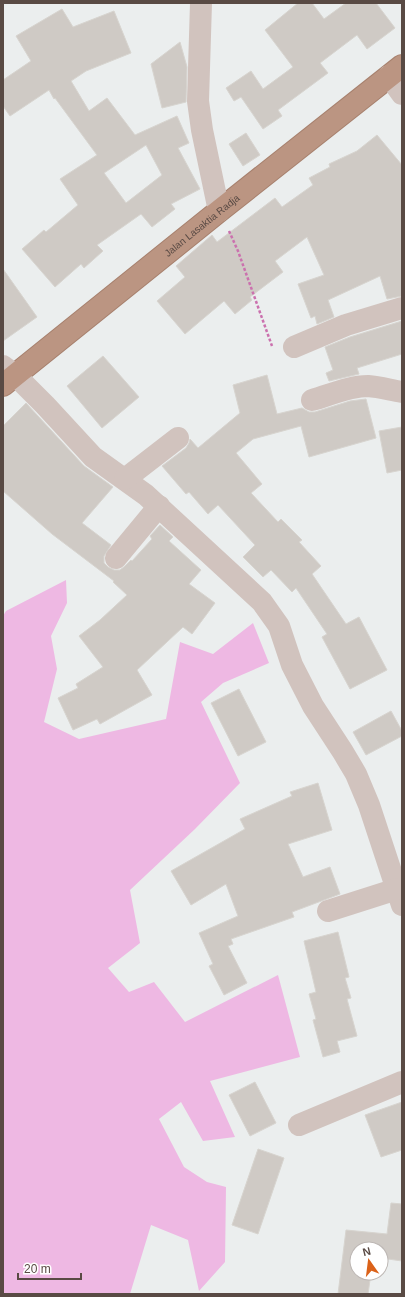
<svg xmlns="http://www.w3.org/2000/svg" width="405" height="1297" font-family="Helvetica,sans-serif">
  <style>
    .green { fill: #eeb8e3 }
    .building { fill: #cfcac5; stroke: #d7d4cf; fill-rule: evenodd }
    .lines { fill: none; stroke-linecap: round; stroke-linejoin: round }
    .highway-casing { stroke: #a7816e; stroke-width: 24 }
    .path { stroke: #cb71ae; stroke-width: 2.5; stroke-dasharray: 3 2; stroke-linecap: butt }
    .minor { stroke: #d1c3be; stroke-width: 22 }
    .highway { stroke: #bb9582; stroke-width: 22 }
    .labels { text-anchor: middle; stroke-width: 3; stroke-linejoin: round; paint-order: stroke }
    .street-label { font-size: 10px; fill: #594a44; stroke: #fff }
  </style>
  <rect width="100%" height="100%" fill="#ebeeee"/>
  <path class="green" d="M66,580L67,603L51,636L57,669L44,722L79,739L166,719L180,642L213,654L253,623L269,663L223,683L201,702L240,783L195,829L130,890L140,943L108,968L129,992L154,982L185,1022L278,975L300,1057L210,1081L235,1137L203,1141L181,1102L159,1119L184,1167L207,1182L226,1187L225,1262L199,1291L188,1240L151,1225L130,1294H3V616L6,611Z"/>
  <g class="building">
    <path d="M298,3H312L324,19L346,3H376L395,28L367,49L357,35L320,63L328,73L278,110L282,116L263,129L241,97L234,101L226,88L251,71L263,89L293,67L265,30Z"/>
    <path d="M62,9L73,27L114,11L131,53L86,71L71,81L89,111L107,98L135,135L177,116L189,143L178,148L200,189L171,204L175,209L152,227L141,214L97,245L103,251L84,268L81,264L55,287L22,249L44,230L46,232L78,205L60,179L97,155L55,98L54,99L49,90L10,116L3,106V80L31,61L16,36ZM146,145L162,175L126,203L104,173Z"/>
    <path d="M180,42L187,67L186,102L162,108L151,64Z"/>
    <path d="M246,133L260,155L243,166L229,144Z"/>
    <path d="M377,135L402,165V296L387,299L380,276L328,300L334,317L317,324L315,316L311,318L298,284L324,275L307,237L275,261L283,272L250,297L252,300L235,314L224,301L185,334L157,301L185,277L176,266L212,235L217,242L275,198L282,207L313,185L309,178L330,167L329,164L357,151Z"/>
    <path d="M3,269L37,317L3,341Z"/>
    <path d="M402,321V354L357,368L359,374L329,381L326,373L333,370L325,347L350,337Z"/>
    <path d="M103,356L139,397L102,428L67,386Z"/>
    <path d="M267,375L277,414L302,408L309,412H315L350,401L366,399L376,438L309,457L301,426L253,439L236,453L262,484L251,493L278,522L281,519L302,540L299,542L321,566L312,574L346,624L359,617L387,670L350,689L322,637L327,634L296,588L292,592L271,570L263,577L243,557L255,545L218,505L208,514L189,492L186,494L162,466L186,448L189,443L190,439L198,448L240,413L233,385Z"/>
    <path d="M26,403L84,466L113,487L82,523L111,545L104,556V563L108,567L114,570H120L125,566L131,560L132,561L152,539L150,536L160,525L173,537L169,541L201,570L189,584L215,603L192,634L183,627L137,670L152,695L100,724L97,719L73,730L58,698L78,688L76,684L103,667L79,636L100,620L127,595L113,582L114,581L52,534L3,491V426Z"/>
    <path d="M402,427V470L387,473L379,431Z"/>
    <path d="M239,689L266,742L238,756L211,703Z"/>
    <path d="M391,711L402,731V736L366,755L353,732Z"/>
    <path d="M318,783L332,830L288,844L303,877L330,867L340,894L292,912L294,917L231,939L233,944L228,946L247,983L224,995L209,966L213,964L199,933L238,916L226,884L191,905L171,871L245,829L240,819L292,796L290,792Z"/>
    <path d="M338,932L349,977L345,978L351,998L347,999L357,1036L337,1041L340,1052L323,1057L313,1020L316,1019L309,994L316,992L304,941Z"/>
    <path d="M255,1082L276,1123L250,1136L229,1095Z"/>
    <path d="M402,1102V1150L381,1157L365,1115Z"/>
    <path d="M258,1149L284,1158L258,1234L232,1225Z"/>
    <path d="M391,1203L402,1204V1261L381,1258V1249H357V1273H371L368,1294H338L346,1230L387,1234Z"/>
  </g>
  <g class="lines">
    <g class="highway-casing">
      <g id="highway">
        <path id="s1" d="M3,385L219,211L402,66"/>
      </g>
    </g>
    <path class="path" d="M229,231L238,251L272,346"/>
    <g class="minor">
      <path d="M201,3L198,101L202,130L219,211"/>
      <path d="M389,76L402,94"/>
      <path d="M294,347L346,325L402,308"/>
      <path d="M3,366L15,375L45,405L93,457L146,495L262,602L279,626L292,665L313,706L343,752L356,774L369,805L402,905"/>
      <path d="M312,400C330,395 349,386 368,386C380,387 390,390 402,392"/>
      <path d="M125,479L178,438"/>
      <path d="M116,558L159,506"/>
      <path d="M328,911L397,889"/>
      <path d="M299,1125L402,1082"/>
    </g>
    <use href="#highway" class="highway"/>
  </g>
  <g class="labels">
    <g class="street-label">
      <text dy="4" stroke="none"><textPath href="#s1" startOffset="255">Jalan Lasaktia Radja</textPath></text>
    </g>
  </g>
  <rect width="405" height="1297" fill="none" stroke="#594a44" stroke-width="8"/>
  <g transform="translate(369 1261) rotate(346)"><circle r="19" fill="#ffffff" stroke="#bdb7b4"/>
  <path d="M0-3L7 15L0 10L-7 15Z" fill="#db6219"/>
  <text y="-6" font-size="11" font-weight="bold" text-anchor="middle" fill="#594a44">N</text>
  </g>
  <path d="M18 1273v6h63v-6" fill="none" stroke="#594a44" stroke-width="2"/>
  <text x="24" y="1273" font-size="12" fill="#594a44" stroke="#ffffff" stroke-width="3" paint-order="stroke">20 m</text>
</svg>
